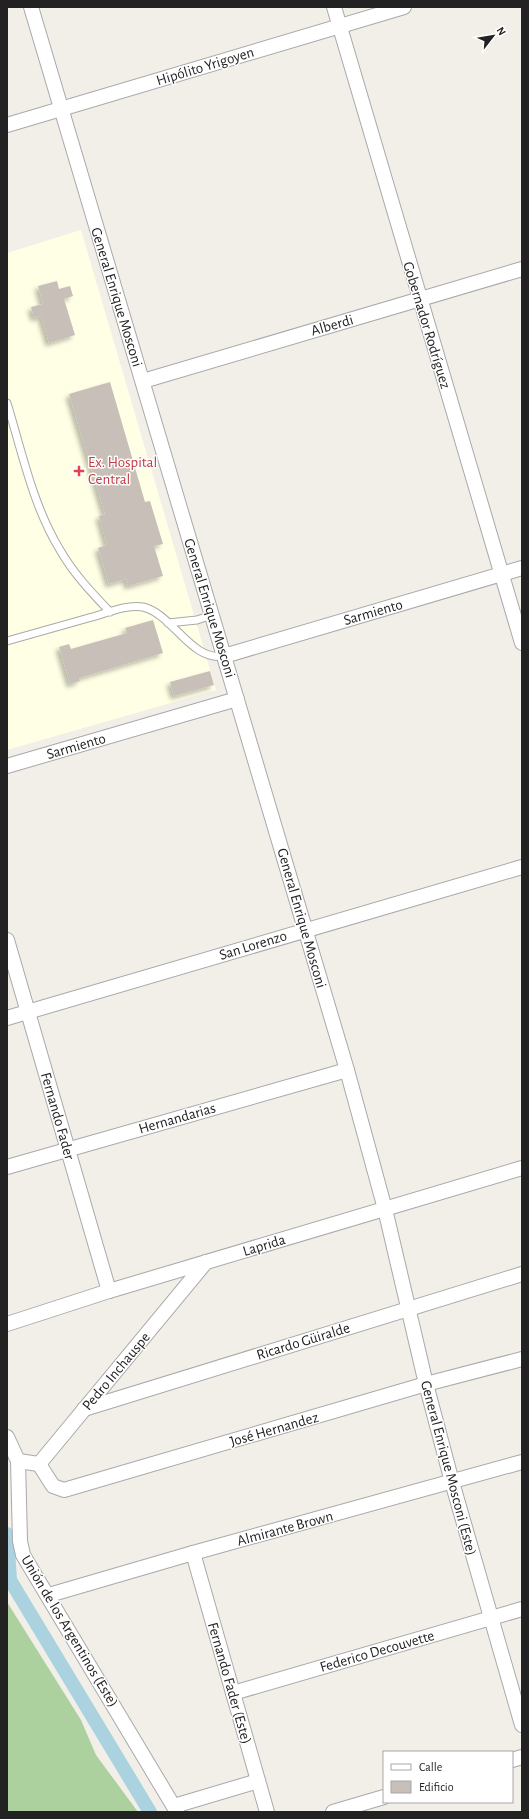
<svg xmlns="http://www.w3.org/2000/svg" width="529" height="1819" font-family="'Alegreya Sans',sans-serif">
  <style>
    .education { fill: #ffffe5 }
    .forest { fill: #add19e }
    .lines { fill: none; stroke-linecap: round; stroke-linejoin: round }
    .canal { stroke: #aad3df; stroke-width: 14 }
    .building { fill: #c7bfb8; filter: url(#shadow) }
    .service-casing { stroke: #a9a9a9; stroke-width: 9 }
    .minor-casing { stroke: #a9a9a9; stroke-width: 16 }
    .service { stroke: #fff; stroke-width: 7 }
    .minor { stroke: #fff; stroke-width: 14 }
    .health-dot { fill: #e0444e; stroke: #fff; stroke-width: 1.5 }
    .labels { text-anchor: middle; stroke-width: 3; stroke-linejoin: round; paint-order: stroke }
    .street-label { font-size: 15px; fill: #222; stroke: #fff }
    .health-label { font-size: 15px; fill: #be3a42; stroke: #fff; text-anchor: start }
  </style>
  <defs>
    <filter id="shadow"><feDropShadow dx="-3.5" dy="3.5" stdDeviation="2" flood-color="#0004"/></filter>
  </defs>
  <rect width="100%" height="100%" fill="#f2efe9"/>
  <path class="education" d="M81,230L216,690L7,750V253Z"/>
  <path class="forest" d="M7,1602L81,1720L96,1755L138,1812H7Z"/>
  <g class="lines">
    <path class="canal" d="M7,1534L10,1580L150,1812"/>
  </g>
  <g class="building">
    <path d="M57,281L59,289L70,286L73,296L64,299L75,335L49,343L41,316L34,318L31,307L43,304L38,286Z"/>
    <path d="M110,382L145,502L150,501L163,544L154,546L163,576L128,586L126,579L109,584L98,548L107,545L99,516L105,514L69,394Z"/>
    <path d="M153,620L163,653L79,678L80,681L70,684L59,647L69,644L71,649L127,633L125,628Z"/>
    <path d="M210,671L214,685L174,696L170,682Z"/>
  </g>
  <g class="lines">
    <g class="service-casing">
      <g id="service">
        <path d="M7,403C22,452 33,506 60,550C73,573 92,593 110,612"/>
        <path d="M168,623L197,620L212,615"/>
        <path d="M7,641C35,633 64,625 92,617C107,613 127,604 143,607C173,614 191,662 224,656"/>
      </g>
    </g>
    <g class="minor-casing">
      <g id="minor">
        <path d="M31,7L347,1070L385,1209L426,1384L452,1482L522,1725"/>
        <path d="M334,7L522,643"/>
        <path d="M7,125L404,7"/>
        <path d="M143,381L522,269"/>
        <path d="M224,656L522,568"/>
        <path d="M7,766L237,699"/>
        <path d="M7,940L109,1291"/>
        <path d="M7,1018L522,867"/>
        <path d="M7,1167L347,1070"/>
        <path d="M7,1324L109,1291L522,1168"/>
        <path d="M84,1409L522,1274"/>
        <path d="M7,1437L18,1461L20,1541L23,1555L177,1812"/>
        <path d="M18,1461L39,1464L206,1262"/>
        <path d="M39,1464L53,1486L64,1490L426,1384L522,1359"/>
        <path d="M193,1553L267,1812"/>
        <path d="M49,1595L193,1553L522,1462"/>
        <path d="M233,1693L522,1609"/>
        <path d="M512,1760L522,1757"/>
        <path d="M174,1806L258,1781"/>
        <path d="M333,1812L384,1797"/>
      </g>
    </g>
    <use href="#service" class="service"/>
    <use href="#minor" class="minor"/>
  </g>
  <path class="health-dot" d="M77 465h4v4h4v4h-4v4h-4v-4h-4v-4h4z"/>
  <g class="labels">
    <g class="street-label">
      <text transform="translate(205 66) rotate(-17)" y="5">Hipólito Yrigoyen</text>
      <text transform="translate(117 297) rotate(73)" y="5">General Enrique Mosconi</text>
      <text transform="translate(332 325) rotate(-16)" y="5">Alberdi</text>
      <text transform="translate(427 325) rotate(73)" y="5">Gobernador Rodríguez</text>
      <text transform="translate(210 608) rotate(73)" y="5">General Enrique Mosconi</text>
      <text transform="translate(373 612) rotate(-16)" y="5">Sarmiento</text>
      <text transform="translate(76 746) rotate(-16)" y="5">Sarmiento</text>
      <text transform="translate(302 918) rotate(74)" y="5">General Enrique Mosconi</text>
      <text transform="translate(253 945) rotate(-17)" y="5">San Lorenzo</text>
      <text transform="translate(58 1116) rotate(74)" y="5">Fernando Fader</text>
      <text transform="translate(177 1118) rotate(-16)" y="5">Hernandarias</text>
      <text transform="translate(264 1245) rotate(-17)" y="5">Laprida</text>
      <text transform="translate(303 1341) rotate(-17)" y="5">Ricardo Güiralde</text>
      <text transform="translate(116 1371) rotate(-50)" y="5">Pedro Inchauspe</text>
      <text transform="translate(274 1429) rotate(-16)" y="5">José Hernandez</text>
      <text transform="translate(449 1468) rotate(75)" y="5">General Enrique Mosconi (Este)</text>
      <text transform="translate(285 1528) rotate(-15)" y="5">Almirante Brown</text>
      <text transform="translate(70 1631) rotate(59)" y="5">Unión de los Argentinos (Este)</text>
      <text transform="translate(377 1651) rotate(-16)" y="5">Federico Decouvette</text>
      <text transform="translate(230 1683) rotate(74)" y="5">Fernando Fader (Este)</text>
    </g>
    <g class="health-label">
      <text x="88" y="467">Ex. Hospital<tspan x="88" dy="17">Central</tspan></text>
    </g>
  </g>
  <rect width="529" height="1819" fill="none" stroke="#222222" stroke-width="16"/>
  <rect x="383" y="1751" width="130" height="52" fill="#ffffff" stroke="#a7a7a7"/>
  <rect x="391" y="1764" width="20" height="6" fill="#ffffff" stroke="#a7a7a7"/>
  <text x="419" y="1771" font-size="12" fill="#222222">Calle</text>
  <rect x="391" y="1781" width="20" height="12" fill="#c7bfb8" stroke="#a7a7a7"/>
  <text x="419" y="1791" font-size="12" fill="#222222">Edificio</text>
  <g transform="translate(493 36) rotate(59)" stroke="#ffffff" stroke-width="3" paint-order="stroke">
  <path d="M0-3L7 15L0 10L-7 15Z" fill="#222222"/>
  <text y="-6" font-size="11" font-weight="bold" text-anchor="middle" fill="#222222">N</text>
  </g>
</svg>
